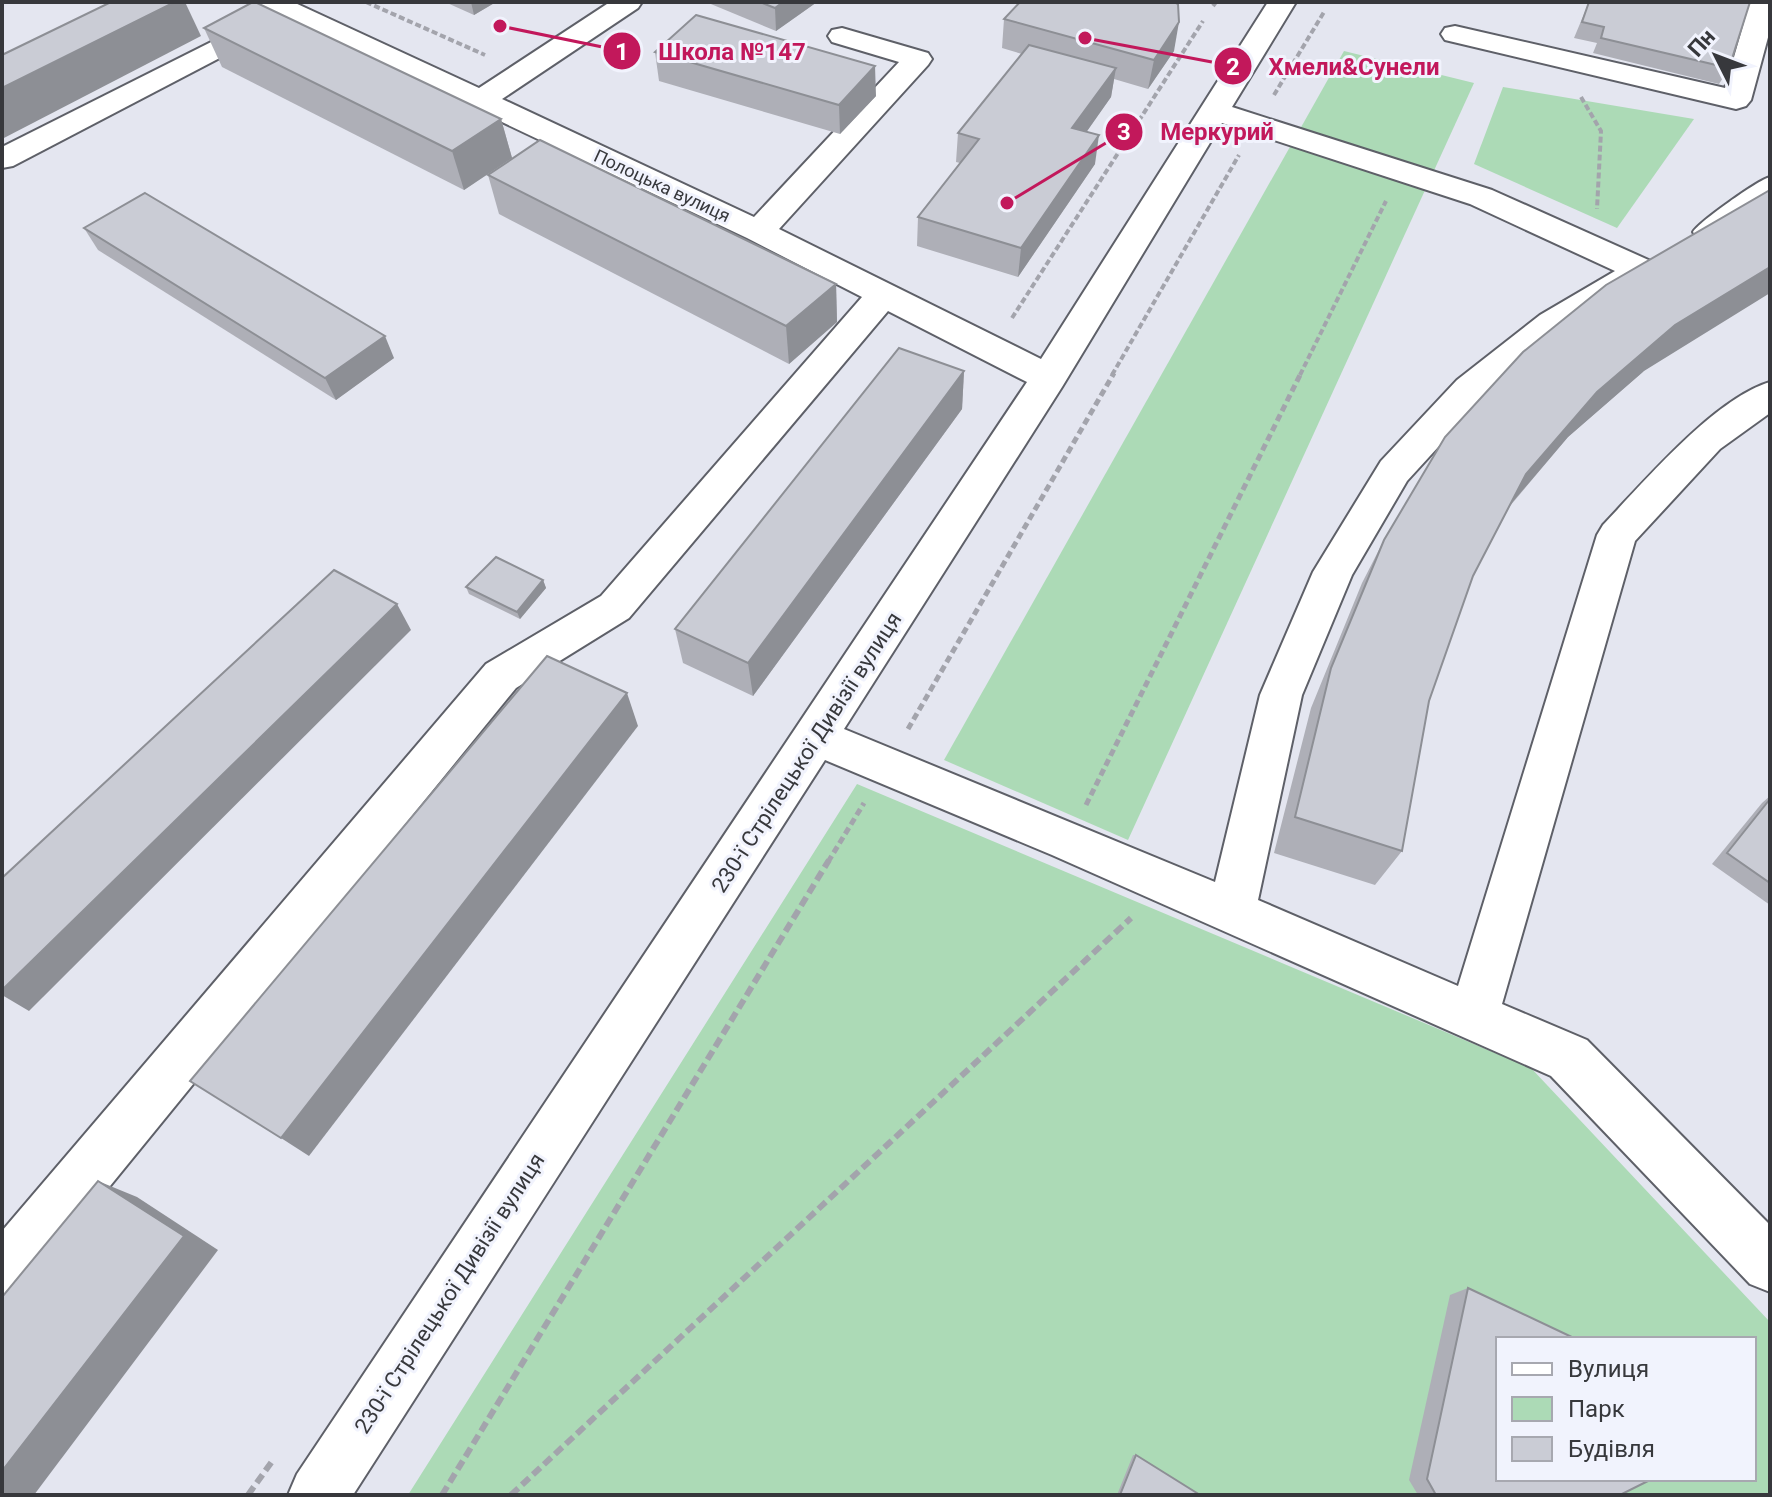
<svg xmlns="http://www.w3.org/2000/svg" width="1772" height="1497" font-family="Roboto,sans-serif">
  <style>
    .green { fill: #acdab6; fill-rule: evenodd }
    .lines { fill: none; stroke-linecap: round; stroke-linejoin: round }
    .minor-casing { stroke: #5e6068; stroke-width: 4 }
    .path-far2 { stroke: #a3a4ac; stroke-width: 4; stroke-dasharray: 6 3; stroke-linecap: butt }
    .path-far1 { stroke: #a3a4ac; stroke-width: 5; stroke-dasharray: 7 4; stroke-linecap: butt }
    .path { stroke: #a3a4ac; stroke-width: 6; stroke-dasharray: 10 5; stroke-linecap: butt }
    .minor { fill: #fff; fill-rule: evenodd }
    .wall { fill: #aeafb7 }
    .shaded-wall { fill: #8d8f95 }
    .building { fill: #caccd5; stroke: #8d8f95; stroke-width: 2 }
    .labels { text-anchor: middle; stroke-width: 6; stroke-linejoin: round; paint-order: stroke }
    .far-street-label { font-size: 18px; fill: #37383c; stroke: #f1f3fd }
    .street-label { font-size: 22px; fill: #37383c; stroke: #f1f3fd }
    .leader { fill: none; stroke: #c2185b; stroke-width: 3 }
    .callout-dot { fill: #c2185b; stroke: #f1f3fd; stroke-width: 3 }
    .mark-label { font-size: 24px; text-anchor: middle; font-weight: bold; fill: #fff }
    .callout-label { font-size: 24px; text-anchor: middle; font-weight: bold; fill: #c2185b; stroke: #f1f3fd; stroke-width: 6; stroke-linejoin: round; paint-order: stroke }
  </style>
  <rect width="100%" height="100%" fill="#e4e6f0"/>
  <g class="green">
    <path d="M1344,51L1474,83L1128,840L944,760Z"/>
    <path d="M1503,87L1694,119L1617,228L1474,164Z"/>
    <path d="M857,784L1531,1068L1770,1322V1495H408ZM1498,1339H1754V1479H1498Z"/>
  </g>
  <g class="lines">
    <g class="minor-casing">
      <g id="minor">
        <path d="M257,2H293L479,88L610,2H642L638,8L502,99L754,217L899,62L832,42L828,36L832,30L842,28L928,53L932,59L928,65L779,229L1041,359L1268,2H1296L1232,107L1492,190L1653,262L1658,270L1653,278L1643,280L1640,286L1564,331L1483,398L1407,481L1352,575L1302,695L1258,900L1458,986L1597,535L1603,525C1644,482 1714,399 1770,382V413L1720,449L1635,541L1502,1004L1587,1040L1770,1225V1292L1750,1284L1551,1076L1052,855L825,760L353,1495H288L297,1474L1027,382L888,311L629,618L516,688L22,1294L2,1302V1231L486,664L601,596L862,297L747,238L261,8ZM1222,123L1470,204L1615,271L1540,315L1457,380L1381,461L1313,572L1260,695L1215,882L844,729L1062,387Z"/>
        <path d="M1750,2H1770V30L1751,100L1746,106L1736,109L1445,40L1441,34L1445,28L1455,26L1725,88Z"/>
        <path d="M265,15L275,17L279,23L275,29L13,166L2,168V147Z"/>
        <path d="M1770,177V203C1749,220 1726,247 1698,239L1693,232C1699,222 1758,180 1770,177Z"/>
      </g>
    </g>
    <g class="path-far2">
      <path d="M366,2L485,55"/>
      <path d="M1213,6L1216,2"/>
      <path d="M1274,95L1324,12"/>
      <path d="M1581,97L1601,131L1597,209"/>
      <path d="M1012,318L1203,21"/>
      <path d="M1112,375L1239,155"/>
      <path d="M1300,375L1386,201"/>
    </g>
    <g class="path-far1">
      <path d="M908,729L1114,373"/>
      <path d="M1086,805L1301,373"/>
      <path d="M828,862L864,803"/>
    </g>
    <g class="path">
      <path d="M248,1495L273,1460"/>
      <path d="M442,1495L829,860"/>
      <path d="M511,1495L1131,918"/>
    </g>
    <use href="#minor" class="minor"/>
  </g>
  <g class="wall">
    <path d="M445,2H496L474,15Z"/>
    <path d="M706,2H817L776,31Z"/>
    <path d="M1589,2H1750L1729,68L1719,84L1593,53L1597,43L1574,38Z"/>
    <path d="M1004,19L1174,51L1148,89L1114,79L1111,97L1086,132L1095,164L1018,277L917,246L918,217L960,163L956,162L958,133L1022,54L1002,48Z"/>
    <path d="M204,28L501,119L512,158L464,190L222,67Z"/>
    <path d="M655,52L876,96L840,134L659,81Z"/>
    <path d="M488,175L836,284L837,322L789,364L499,214Z"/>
    <path d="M84,228L394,358L336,400L98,250Z"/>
    <path d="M964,371L962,409L753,696L683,663L675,629Z"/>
    <path d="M1644,371L1568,437L1510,506L1473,576L1429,701L1402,851L1375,885L1274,853L1311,708L1362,583L1384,540Z"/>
    <path d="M543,580L546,588L520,619L469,594L466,587Z"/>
    <path d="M1770,796V905L1712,864L1762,803Z"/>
    <path d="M1468,1288L1620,1495H1418L1409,1480L1450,1295Z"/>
    <path d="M1133,1455H1136L1200,1495H1117Z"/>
  </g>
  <g class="shaded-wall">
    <path d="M175,2H185L201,36L2,139V88Z"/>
    <path d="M471,2H496L474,15Z"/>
    <path d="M783,2H817L776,31L775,8Z"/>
    <path d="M1179,22L1174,51L1148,89L1154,60Z"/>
    <path d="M875,66L876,96L840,134L839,105Z"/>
    <path d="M1116,68L1111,97L1069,157L1072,128Z"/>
    <path d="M501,119L512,158L464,190L452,151Z"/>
    <path d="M1099,135L1095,164L1018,277L1021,248Z"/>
    <path d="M1770,267V293L1644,371L1568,437L1499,518L1526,474L1597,392L1675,325Z"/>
    <path d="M836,284L837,322L789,364L786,326Z"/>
    <path d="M385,336L394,358L336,400L325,378Z"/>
    <path d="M964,371L962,409L753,696L748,663Z"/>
    <path d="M543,580L546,588L520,619L517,612Z"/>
    <path d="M397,604L411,630L29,1011L2,995V990Z"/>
    <path d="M627,693L638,726L309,1156L281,1138Z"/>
    <path d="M98,1181L137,1197L218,1250L34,1495H2V1471Z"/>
  </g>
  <g class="building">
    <path d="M111,2H175L2,88V55Z"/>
    <path d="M253,2H255L501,119L452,151L204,28Z"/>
    <path d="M760,2H783L775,8Z"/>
    <path d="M1020,2H1174L1178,4L1179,22L1154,60L1004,19Z"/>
    <path d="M1589,2L1612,3L1750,2L1729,68L1601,38L1604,27L1582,22Z"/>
    <path d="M696,15L875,66L839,105L655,52Z"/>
    <path d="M1029,45L1116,68L1072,128L1099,135L1021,248L918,217L979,139L958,133Z"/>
    <path d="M540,140L836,284L786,326L488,175Z"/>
    <path d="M1770,190V267L1675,325L1597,392L1526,474L1473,576L1429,701L1402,851L1295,817L1331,668L1384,540L1445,437L1523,352L1606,285Z"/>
    <path d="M145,193L385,336L325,378L84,228Z"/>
    <path d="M899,348L964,371L748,663L675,629Z"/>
    <path d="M496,557L543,580L517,612L466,587Z"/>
    <path d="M334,570L397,604L2,990V878Z"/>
    <path d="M547,656L627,693L281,1138L190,1081Z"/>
    <path d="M1770,799V883L1727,853Z"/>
    <path d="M98,1181L184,1236L2,1471V1297Z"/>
    <path d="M1468,1288L1576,1339H1498V1479H1652L1620,1495H1436L1427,1479Z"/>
    <path d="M1136,1455L1200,1495H1120Z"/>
  </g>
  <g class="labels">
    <g class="far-street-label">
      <text transform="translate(662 186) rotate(25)" y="6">Полоцька вулиця</text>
    </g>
    <g class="street-label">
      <text transform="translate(806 752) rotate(-57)" y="8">230-ї Стрілецької Дивізії вулиця</text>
      <text transform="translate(449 1293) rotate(-57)" y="8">230-ї Стрілецької Дивізії вулиця</text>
    </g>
  </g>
  <path class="leader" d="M500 26L622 51M1085 38L1233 66M1007 203L1124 132"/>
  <g class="callout-dot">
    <circle cx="500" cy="26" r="8"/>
    <circle cx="1085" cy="38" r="8"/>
    <circle cx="1007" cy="203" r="8"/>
    <circle cx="622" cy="51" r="20"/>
    <circle cx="1233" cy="66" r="20"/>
    <circle cx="1124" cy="132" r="20"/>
  </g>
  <g class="mark-label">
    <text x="622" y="60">1</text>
    <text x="1233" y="75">2</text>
    <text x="1124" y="140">3</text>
  </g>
  <g class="callout-label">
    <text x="732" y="60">Школа №147</text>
    <text x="1354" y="75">Хмели&amp;Сунели</text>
    <text x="1217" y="140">Меркурий</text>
  </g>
  <rect width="1772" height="1497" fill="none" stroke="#37383c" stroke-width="8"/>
  <rect x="1496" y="1337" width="260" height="144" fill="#f1f3fd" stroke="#a7a8b0" stroke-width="2"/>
  <rect x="1512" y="1363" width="40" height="12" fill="#ffffff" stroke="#a7a8b0" stroke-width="2"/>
  <text x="1568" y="1377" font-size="24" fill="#37383c">Вулиця</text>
  <rect x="1512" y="1397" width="40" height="24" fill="#acdab6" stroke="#a7a8b0" stroke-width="2"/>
  <text x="1568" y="1417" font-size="24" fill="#37383c">Парк</text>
  <rect x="1512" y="1437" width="40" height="24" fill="#caccd5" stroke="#a7a8b0" stroke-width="2"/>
  <text x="1568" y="1457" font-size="24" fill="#37383c">Будівля</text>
  <g transform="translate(1716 56) rotate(312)" stroke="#f1f3fd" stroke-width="6" paint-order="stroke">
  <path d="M0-6L14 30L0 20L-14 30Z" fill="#37383c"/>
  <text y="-12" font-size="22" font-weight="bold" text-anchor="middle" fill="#37383c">Пн</text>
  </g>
</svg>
